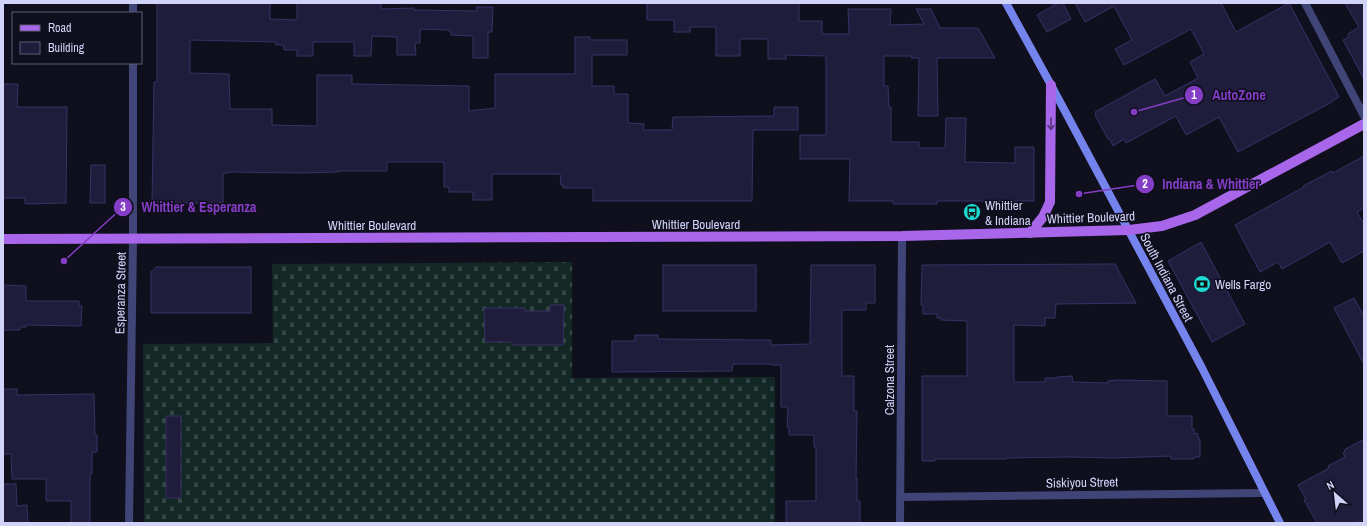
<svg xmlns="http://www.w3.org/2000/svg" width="1367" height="526" font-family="'Archivo Narrow',sans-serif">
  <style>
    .cemetery { fill: url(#cemetery-stones) }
    .building { fill: #201d3c; stroke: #363265 }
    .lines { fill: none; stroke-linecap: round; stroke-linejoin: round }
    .minor { stroke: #404577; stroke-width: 8 }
    .tertiary { stroke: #404577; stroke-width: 8 }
    .secondary { stroke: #7583ed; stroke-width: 8 }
    .primary { stroke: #a867eb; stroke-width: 10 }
    .oneway { stroke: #54377a }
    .labels { text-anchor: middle; stroke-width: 3; stroke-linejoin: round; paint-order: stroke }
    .poi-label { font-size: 13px; fill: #d2d3f9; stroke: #100f1e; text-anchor: start }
    .street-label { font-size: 13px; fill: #d2d3f9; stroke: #100f1e }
    .leader { fill: none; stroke: #843dc5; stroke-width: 1.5 }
    .callout-dot { fill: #843dc5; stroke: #100f1e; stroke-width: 1.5 }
    .mark-label { font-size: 12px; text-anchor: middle; font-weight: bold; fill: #fff }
    .callout-label { font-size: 14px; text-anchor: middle; font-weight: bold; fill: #843dc5; stroke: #100f1e; stroke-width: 3; stroke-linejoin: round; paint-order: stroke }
  </style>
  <defs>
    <pattern id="cemetery-stones" width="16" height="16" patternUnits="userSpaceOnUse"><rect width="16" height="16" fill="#132724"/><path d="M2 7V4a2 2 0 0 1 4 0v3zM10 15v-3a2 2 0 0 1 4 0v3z" fill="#344545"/></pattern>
  </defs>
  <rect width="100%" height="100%" fill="#100f1e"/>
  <path class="cemetery" d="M572,262V378L775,377V523H144L143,344L273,343L272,264Z"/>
  <g class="building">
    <path d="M157,3H270V19L297,20V3H381V9L414,8V10L477,11L476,7H493L492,32H488V58H473V36L451,35V31H449V30L420,29V43H415L416,55H397V37L372,36L371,56H354V42H313V56H297V50H284V45H276V42L190,40V73L229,74L230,109H272V125L317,126V75H352V84L469,86V111L495,108V74H575V37H590V40H627V55H592V86H614V94H628V123L644,124L643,130H672L673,117L774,116V107H798V130H753L752,201H593V188H563V185H561L560,174H492V200H473V192H449V187H444V162H387V171H338V172L303,173L228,172V173H223V203H152L154,82H157Z"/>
    <path d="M647,3H799V21H822V34H849L848,9H891L890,25L924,24L916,9H931L940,28H978L995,58H937L938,116H918L919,58H911L912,56H884V86H888L889,107H891V142H919V148H945L946,118H966L965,162L1015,163V147H1034V201H937V204H893V201H849L850,159H800V135H826V56L786,55V59H768V39H740V56H716V27H690V32H674V20H647Z"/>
    <path d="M1058,3H1063L1071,19L1047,32L1037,15Z"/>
    <path d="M1075,3H1221L1236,32L1289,3L1339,97L1332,101V102L1238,152L1219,117L1186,135L1176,116L1126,143L1124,139L1113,146L1109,138L1108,139L1095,115L1096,114L1095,112L1155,79L1165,96L1198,78L1190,62L1204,54L1191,29L1124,65L1115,49L1132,40L1114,6L1085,22Z"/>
    <path d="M1345,3H1364V79L1343,40L1349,37L1348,34L1359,27Z"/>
    <path d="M3,84H18L17,107H67L66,203L25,204V198H3Z"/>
    <path d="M1364,156V208L1357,212L1364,224V251L1342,263L1330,242L1282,269L1278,262L1260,272L1235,225L1304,187L1303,186L1332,171L1333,173Z"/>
    <path d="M91,165H105V203H90Z"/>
    <path d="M1201,242L1245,324L1212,342L1168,261Z"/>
    <path d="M1115,264L1136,303L1056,304L1055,318H1045V326L1014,325V382H1045V378H1057V377L1072,376L1073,382L1108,383V381L1117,380L1167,381V416H1192V429H1194V434L1197,433L1200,441V457H1194V459H1171V456L1114,458L1068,457L1006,458V459H935V461H922V376H967V321L941,320V318H937V314H923V305H921L922,265Z"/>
    <rect x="663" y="265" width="93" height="46"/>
    <path d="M811,265H875V303H866V310H842V376H854V411H857L856,478H857V501H860V523H786V501H816V447H814V435H789V427H787L788,407H781V365H772V364H733L732,371L612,372V341H635V335H658V339L763,340H771V345L810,344Z"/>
    <path d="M156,267H251V313H151V272Z"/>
    <path d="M3,285L26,286V301H79V306H82L81,326L26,325V327H20V330H3Z"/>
    <path d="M1354,298L1364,316V364L1334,308Z"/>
    <path d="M550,305H564L563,345H512V342H485L484,308H525V311H550Z"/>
    <path d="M3,389H17V395L94,394L95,435H97V452H92V474H90V523H71V501H46V479H12L11,454H3Z"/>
    <rect x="166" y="416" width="15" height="82"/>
    <path d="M1364,439V519L1357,523H1317L1304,500L1306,499L1298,485L1329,468L1328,466L1345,457L1343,453L1345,452L1344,450Z"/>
    <path d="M3,484H16L17,506L27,505L28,523H3Z"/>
  </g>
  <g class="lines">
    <g class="minor">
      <path d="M1305,3L1364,116"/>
      <path d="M133,13V3"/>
      <path d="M901,497L1264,493"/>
      <path d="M129,523L133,239V63"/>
    </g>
    <path class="tertiary" d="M900,523L902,236"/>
    <path class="secondary" d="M1006,3L1051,85L1202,368L1280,523"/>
    <g class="primary">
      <path d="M1030,233L1043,217L1050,202L1051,85"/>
      <path d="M3,239L902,236L1129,230L1162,226L1195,215L1364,124"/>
    </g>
  </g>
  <defs><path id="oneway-shaft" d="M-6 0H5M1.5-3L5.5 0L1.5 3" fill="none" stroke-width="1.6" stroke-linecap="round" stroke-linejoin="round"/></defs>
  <use class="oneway" href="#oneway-shaft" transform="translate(1051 124) rotate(91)"/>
  <defs>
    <g id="bus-disc" transform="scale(0.9)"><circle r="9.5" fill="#1ddad3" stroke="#100f1e"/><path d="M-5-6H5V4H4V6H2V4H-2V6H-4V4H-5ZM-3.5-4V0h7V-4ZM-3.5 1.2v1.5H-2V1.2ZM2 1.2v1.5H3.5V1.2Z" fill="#111"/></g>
    <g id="bank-disc" transform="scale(0.9)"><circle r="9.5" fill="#1ddad3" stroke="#100f1e"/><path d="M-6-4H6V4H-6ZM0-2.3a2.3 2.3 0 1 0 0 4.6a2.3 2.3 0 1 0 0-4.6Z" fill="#111"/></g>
  </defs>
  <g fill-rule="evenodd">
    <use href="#bus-disc" x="972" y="212"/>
    <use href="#bank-disc" x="1202" y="284"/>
  </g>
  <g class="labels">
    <g class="poi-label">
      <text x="985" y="210">Whittier<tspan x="985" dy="15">&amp; Indiana</tspan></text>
      <text x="1215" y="289">Wells Fargo</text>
    </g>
    <g class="street-label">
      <text transform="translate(1091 217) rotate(-2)" y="5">Whittier Boulevard</text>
      <text x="696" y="229">Whittier Boulevard</text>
      <text x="372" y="230">Whittier Boulevard</text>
      <text transform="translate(1167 277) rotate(62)" y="5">South Indiana Street</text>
      <text transform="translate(120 293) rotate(-89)" y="5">Esperanza Street</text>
      <text transform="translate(889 380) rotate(-90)" y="5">Calzona Street</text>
      <text transform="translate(1082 482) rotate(-1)" y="5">Siskiyou Street</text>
    </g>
  </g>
  <path class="leader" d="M1134 112L1194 95M1079 194L1145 184M64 261L123 207"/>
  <g class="callout-dot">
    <circle cx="1134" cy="112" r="4"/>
    <circle cx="1079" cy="194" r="4"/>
    <circle cx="64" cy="261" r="4"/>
    <circle cx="1194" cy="95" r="10"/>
    <circle cx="1145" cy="184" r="10"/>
    <circle cx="123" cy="207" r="10"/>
  </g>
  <g class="mark-label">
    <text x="1194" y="99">1</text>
    <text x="1145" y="188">2</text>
    <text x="123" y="211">3</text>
  </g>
  <g class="callout-label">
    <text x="1239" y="100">AutoZone</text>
    <text x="1211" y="189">Indiana &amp; Whittier</text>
    <text x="199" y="212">Whittier &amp; Esperanza</text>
  </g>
  <rect width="1367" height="526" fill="none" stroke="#d2d3f9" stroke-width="8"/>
  <rect x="12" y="12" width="130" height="52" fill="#100f1e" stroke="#5e5d76"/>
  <rect x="20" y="25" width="20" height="6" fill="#a867eb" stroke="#5e5d76"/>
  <text x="48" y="32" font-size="12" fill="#d2d3f9">Road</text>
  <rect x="20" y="42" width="20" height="12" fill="#201d3c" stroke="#5e5d76"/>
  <text x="48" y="52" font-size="12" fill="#d2d3f9">Building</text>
  <g transform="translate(1335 494) rotate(332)" stroke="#100f1e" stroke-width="3" paint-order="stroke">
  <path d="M0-3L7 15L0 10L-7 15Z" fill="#d2d3f9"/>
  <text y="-6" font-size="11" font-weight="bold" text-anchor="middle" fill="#d2d3f9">N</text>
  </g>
</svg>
